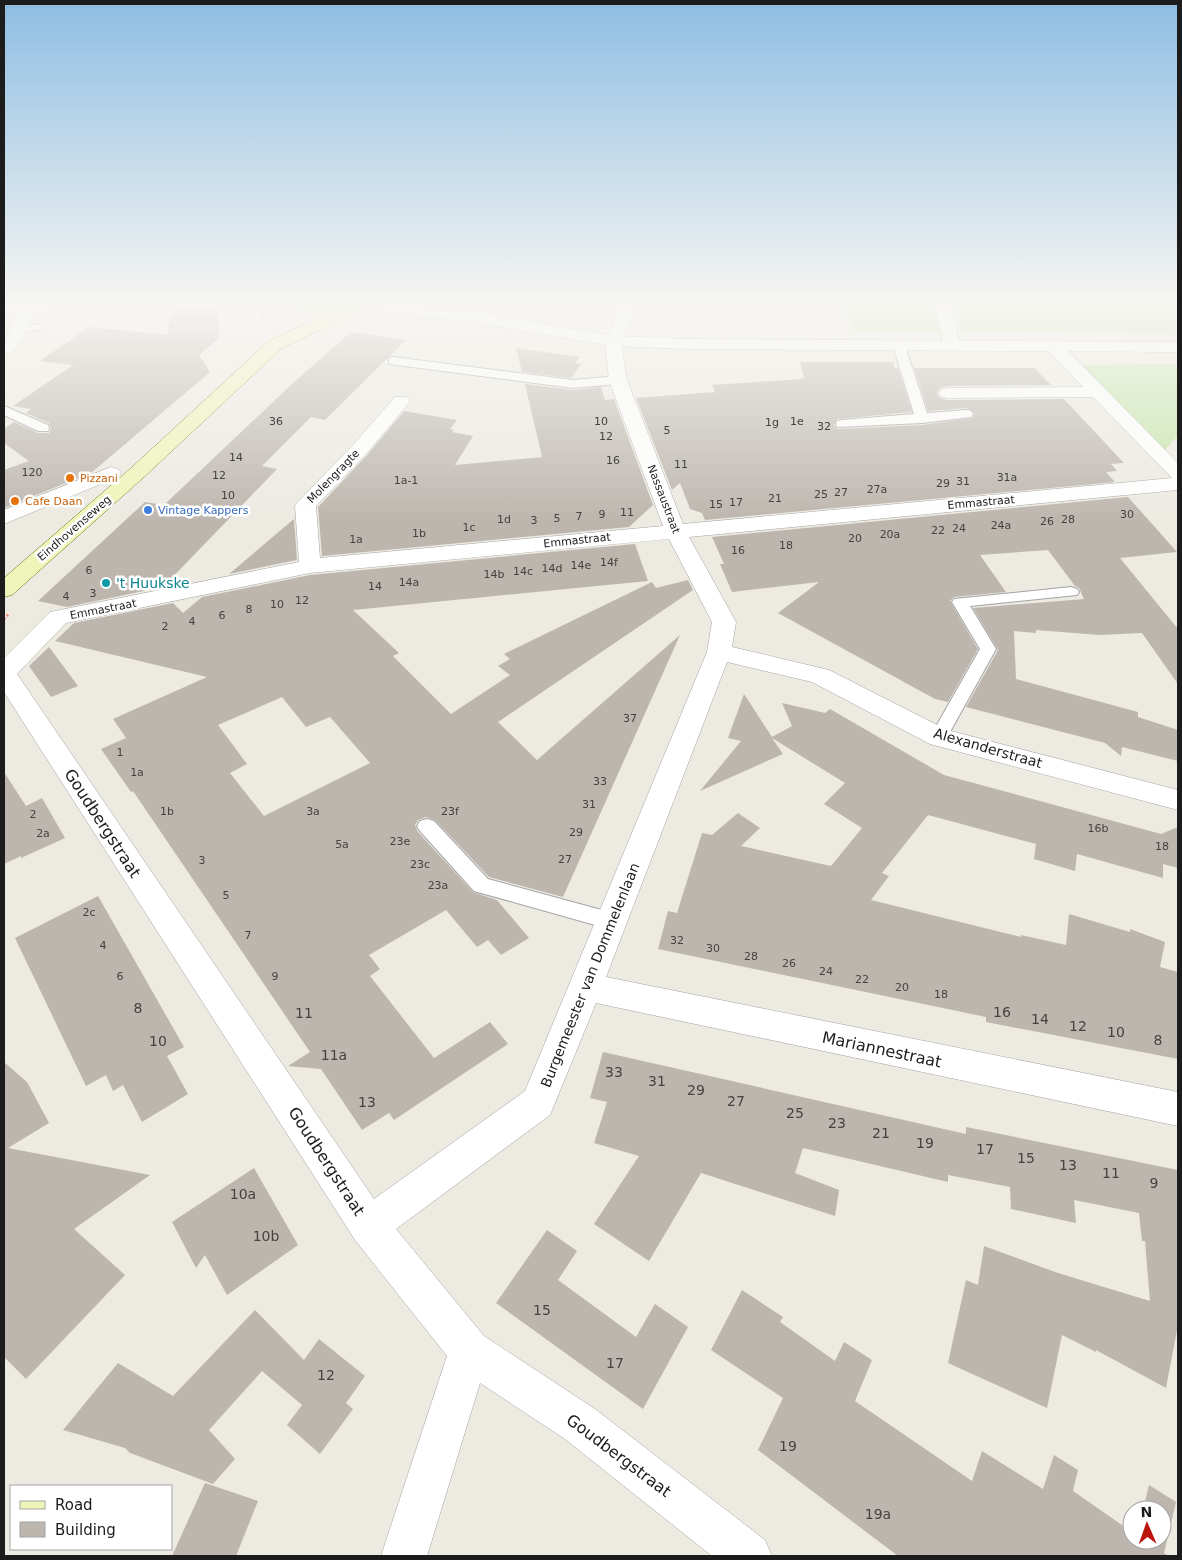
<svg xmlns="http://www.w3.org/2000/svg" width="1182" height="1560" font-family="'DejaVu Sans',sans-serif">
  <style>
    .grass { fill: #c5e5ab }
    .building { fill: #bdb6af; fill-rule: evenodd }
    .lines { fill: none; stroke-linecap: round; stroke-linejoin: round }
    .service-casing { stroke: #a3a3a3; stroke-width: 2 }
    .pedestrian-casing { stroke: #a3a3a3; stroke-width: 1 }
    .minor-casing { stroke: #a3a3a3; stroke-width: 1 }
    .tertiary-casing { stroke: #a3a3a3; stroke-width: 1 }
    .secondary-casing { stroke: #5c6b0b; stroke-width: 1 }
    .path-far1 { stroke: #f18370; stroke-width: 2; stroke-dasharray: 2 2; stroke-linecap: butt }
    .path { stroke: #f18370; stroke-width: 2.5; stroke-dasharray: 2 2; stroke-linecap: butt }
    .service { fill: #fff; fill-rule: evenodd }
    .pedestrian { fill: #fff; fill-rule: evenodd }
    .minor { fill: #fff; fill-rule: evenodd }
    .tertiary { fill: #fff; fill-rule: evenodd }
    .secondary { fill: #eff5b8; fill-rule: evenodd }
    .food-dot { fill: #e8710a; stroke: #fff; stroke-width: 2 }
    .shop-dot { fill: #3f7fe0; stroke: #fff; stroke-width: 2 }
    .culture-dot { fill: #0f9aa8; stroke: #fff; stroke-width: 2 }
    .labels { text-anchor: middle; stroke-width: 5; stroke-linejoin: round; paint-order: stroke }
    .number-label { font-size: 11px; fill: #444241 }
    .far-street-label { font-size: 11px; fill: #1c1c1c; stroke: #fff }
    .far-food-label { font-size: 11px; fill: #c56008; stroke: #fff; text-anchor: start }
    .far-shop-label { font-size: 11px; fill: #366cbe; stroke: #fff; text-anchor: start }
    .culture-label { font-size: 14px; fill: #0d838f; stroke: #fff; text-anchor: start }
    .street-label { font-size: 14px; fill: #1c1c1c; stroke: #fff }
    .near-number-label { font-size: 14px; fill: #444241 }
    .near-street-label { font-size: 16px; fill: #1c1c1c; stroke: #fff }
  </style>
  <rect width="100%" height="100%" fill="#edeae2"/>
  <g class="grass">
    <path d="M843,303H934L942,333L852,331Z"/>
    <path d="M953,303H1178V334L962,332Z"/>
    <path d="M1178,364V435L1165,450L1082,365Z"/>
  </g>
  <g class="building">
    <path d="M218,305L219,338L199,355L210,372L91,473L4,508V470L29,461L4,443V429L14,422L38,433H49L51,429L49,423L26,413L31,409L13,406L73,365L40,361L89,327L167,335L170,316H175L176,309Z"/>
    <path d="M351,332L406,340L325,420L311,417L262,466L277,469L163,587L67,607L38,601L145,502L164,505L292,384Z"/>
    <path d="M516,348L580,357L575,363L581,364L571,378L522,372Z"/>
    <path d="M800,362H893L895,368H898L912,412L837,419L834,425L837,429L922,425L973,418L975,413L967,408L928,411L914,368H1034L1051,385L948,386L940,388L937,393L940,398L948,400L1064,399L1124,463L1111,464L1117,471L1106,472L1115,482L705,520L702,513L690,509L680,483L672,490L636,398L715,392L712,385L804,379Z"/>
    <path d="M525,384L573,390L601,387L605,400L614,399L653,505L629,527L322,556L318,507L368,454L404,411L457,420L450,429L454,430L452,432L473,436L455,465L542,457Z"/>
    <path d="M1128,497L1177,552L1120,558L1178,629V684L1142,633L1099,635L1036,630V633L1014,631L1016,679L1138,712V717L1178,730V761L1122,747L1121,756L1105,743L966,707L998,650L973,608L1084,599L1079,588L1075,586L1048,550L980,555L1006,592L954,597L950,601L978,649L948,702L935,699L778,613L819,582L732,592L720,564H724L712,537Z"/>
    <path d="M294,519L297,560L229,574Z"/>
    <path d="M635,544L648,581L353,610L399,653L393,656L451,714L510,675L498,666L510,659L504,654L652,582L656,588L688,580L693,590L498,722L537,760L680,635L563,897L489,877L435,820L426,817L418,820L415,825L418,832L473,892L497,900L529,938L501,955L488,940L477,947L446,910L369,955L380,969L370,976L434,1058L490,1022L508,1044L394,1120L389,1113L362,1130L321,1069L288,1066L310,1052L133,791L131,792L101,749L126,738L113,719L207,677L55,641L74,623L173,603L183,613L202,597L310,575ZM282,697L306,727L330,717L370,763L264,816L230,773L247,764L218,725Z"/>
    <path d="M49,647L78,686L51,697L29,666Z"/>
    <path d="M744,694L772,737L792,726L782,703L825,713L830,709L944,775L1161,834L1178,827V868L1163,864V878L1077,854L1075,871L1034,859L1036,844L928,815L882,873L889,876L871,900L1021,937V935L1066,945L1069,914L1130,932V929L1165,942L1160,967L1178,972V1059L986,1022V1017L658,949L668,911L677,913L702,833L712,835L738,813L760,828L741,846L831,866L862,828L824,804L845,783L772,738L783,754L700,791L741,741L728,738Z"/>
    <path d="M4,772L26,806L42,798L65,838L21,858V856L4,864Z"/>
    <path d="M98,896L184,1047L167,1056L188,1094L142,1122L123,1085L113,1091L106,1075L86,1086L15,938Z"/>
    <path d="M603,1052L966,1134V1127L1178,1170V1325L1166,1388L1096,1350V1352L1062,1335L1047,1408L948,1363L966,1280L978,1285L984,1246L1058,1273L1150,1301L1145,1241H1142L1139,1213L1074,1200L1076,1223L1011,1209L1010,1187L948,1175V1182L803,1148L795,1173L839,1190L835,1216L701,1173L649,1261L594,1224L639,1156L594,1143L607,1102L590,1098Z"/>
    <path d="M4,1062L27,1082L49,1123L8,1148L150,1175L74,1229L125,1275L26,1379L4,1357Z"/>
    <path d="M254,1168L298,1245L227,1295L205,1255L196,1268L172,1222Z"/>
    <path d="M547,1230L577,1251L558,1280L636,1337L655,1304L688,1327L643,1409L496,1303Z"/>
    <path d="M742,1290L783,1317L780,1322L835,1361L844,1342L872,1360L855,1401L972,1481L982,1451L1043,1489L1054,1455L1078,1470L1073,1491L1132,1532V1540H1162V1510H1143L1149,1485L1176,1502L1164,1553L1168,1556H898L758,1450L783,1398L711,1350Z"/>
    <path d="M255,1310L304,1360L319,1339L365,1376L346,1403L353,1409L320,1454L287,1425L302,1405L262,1371L209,1430L235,1459L213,1484L130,1453L125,1448L63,1430L118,1363L173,1396Z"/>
    <path d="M205,1483L258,1501L236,1556H172Z"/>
  </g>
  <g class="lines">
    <g class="service-casing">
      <g id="service">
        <path d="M37,324L43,327L41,329L19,333L13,330L15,328Z"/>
        <path d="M899,343L905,346L927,413L967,410L971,411L973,414L971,417L922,423L837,427L836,424L837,421L842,420L914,414L893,346Z"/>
        <path d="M393,357L573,380L618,376L624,380L618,384L573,388L389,364V358Z"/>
        <path d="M4,406L48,425L49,428L48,431H38L4,415Z"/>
        <path d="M1071,587L1077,589L1079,592L1077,595L970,606L996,649L945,741L939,743L933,741L930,737L980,649L952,602L954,599Z"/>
        <path d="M427,819L434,821L488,879L620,915L624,921L620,927L613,930L474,891L420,831L417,826L420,821Z"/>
      </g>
    </g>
    <g class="pedestrian-casing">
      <path id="pedestrian" d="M111,467L118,469L121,473L118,477L4,524V510Z"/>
    </g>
    <g class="minor-casing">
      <g id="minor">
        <path d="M21,303H97L89,308L33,313L27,330L10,354L4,355C4,336 10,332 17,315L4,316V306Z"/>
        <path d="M618,303H634L629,326L621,341L627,380L683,524L1172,478L1093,397L948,398L942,397L939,393L942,389L948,388L1083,387L1045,347L1048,343H1060L1178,463V490L689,537L736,622L732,647L829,670L947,730L1178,790V810L930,744L812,682L727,662L606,977L1178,1092V1126L596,1003L550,1115L396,1229L484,1336L595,1409L765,1540L772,1556H712L565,1439L480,1383L427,1556H381L447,1356L355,1240L4,692V658L50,612L299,562L295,505L353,445L395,397H407L410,401L407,405L367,453L316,506L320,558L663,526L609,380L605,341L613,326ZM669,539L712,622L707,652L525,1091L374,1199L17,674L66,623L310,573Z"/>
        <path d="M934,303H950L960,346L958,350H946L944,346Z"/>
      </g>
    </g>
    <g class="tertiary-casing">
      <path id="tertiary" d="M350,303H389L428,308L458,309L613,336L689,339L1178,342V352L689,349L613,346L458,319L428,318L358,308Z"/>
    </g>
    <g class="secondary-casing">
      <path id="secondary" d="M291,303H367L343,319L282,348L144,477L12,595L4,597V578L130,469L270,340L328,314C317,314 299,313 291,303Z"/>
    </g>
    <g class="path-far1">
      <path d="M114,305L148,303"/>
      <path d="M264,324L262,312L266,303"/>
    </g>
    <path class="path" d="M4,619L9,614"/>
    <use href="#service" class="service"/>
    <use href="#pedestrian" class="pedestrian"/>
    <use href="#minor" class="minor"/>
    <use href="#tertiary" class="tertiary"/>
    <use href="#secondary" class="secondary"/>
  </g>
  <linearGradient id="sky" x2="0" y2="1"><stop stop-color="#8dbde2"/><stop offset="0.58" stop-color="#f7f6f2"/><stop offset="1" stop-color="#f7f6f2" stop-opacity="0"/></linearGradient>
  <rect width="1182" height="521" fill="url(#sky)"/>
  <g class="food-dot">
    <circle cx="70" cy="478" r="5"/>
    <circle cx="15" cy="501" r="5"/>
  </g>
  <circle class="shop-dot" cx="148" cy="510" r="5"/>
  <circle class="culture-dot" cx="106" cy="583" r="5"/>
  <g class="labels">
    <g class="number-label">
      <text x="276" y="425">36</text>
      <text x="601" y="425">10</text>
      <text x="797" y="425">1e</text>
      <text x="772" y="426">1g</text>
      <text x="824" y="430">32</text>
      <text x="667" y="434">5</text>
      <text x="606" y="440">12</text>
      <text x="236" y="461">14</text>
      <text x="613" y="464">16</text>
      <text x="681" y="468">11</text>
      <text x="32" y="476">120</text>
      <text x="219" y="479">12</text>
      <text x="1007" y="481">31a</text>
      <text x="406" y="484">1a-1</text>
      <text x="963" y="485">31</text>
      <text x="943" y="487">29</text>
      <text x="877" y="493">27a</text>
      <text x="841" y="496">27</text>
      <text x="821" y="498">25</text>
      <text x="228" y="499">10</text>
      <text x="775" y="502">21</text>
      <text x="736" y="506">17</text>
      <text x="716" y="508">15</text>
      <text x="627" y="516">11</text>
      <text x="602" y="518">9</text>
      <text x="1127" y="518">30</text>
      <text x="579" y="520">7</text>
      <text x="557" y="522">5</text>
      <text x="504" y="523">1d</text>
      <text x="1068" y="523">28</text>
      <text x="534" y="524">3</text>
      <text x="1047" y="525">26</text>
      <text x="1001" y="529">24a</text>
      <text x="469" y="531">1c</text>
      <text x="959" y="532">24</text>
      <text x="938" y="534">22</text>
      <text x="419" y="537">1b</text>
      <text x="890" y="538">20a</text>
      <text x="855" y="542">20</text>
      <text x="356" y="543">1a</text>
      <text x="786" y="549">18</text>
      <text x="738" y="554">16</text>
      <text x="609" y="566">14f</text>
      <text x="581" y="569">14e</text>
      <text x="552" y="572">14d</text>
      <text x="89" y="574">6</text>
      <text x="523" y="575">14c</text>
      <text x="494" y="578">14b</text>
      <text x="409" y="586">14a</text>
      <text x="375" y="590">14</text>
      <text x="93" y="597">3</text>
      <text x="66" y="600">4</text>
      <text x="302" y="604">12</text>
      <text x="277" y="608">10</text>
      <text x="249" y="613">8</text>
      <text x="222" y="619">6</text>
      <text x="192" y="625">4</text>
      <text x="165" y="630">2</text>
      <text x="630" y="722">37</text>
      <text x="120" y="756">1</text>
      <text x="137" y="776">1a</text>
      <text x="600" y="785">33</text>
      <text x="589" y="808">31</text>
      <text x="167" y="815">1b</text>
      <text x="313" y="815">3a</text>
      <text x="450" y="815">23f</text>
      <text x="33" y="818">2</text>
      <text x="1098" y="832">16b</text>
      <text x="576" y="836">29</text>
      <text x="43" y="837">2a</text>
      <text x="400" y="845">23e</text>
      <text x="342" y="848">5a</text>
      <text x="1162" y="850">18</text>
      <text x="565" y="863">27</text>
      <text x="202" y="864">3</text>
      <text x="420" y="868">23c</text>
      <text x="438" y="889">23a</text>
      <text x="226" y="899">5</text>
      <text x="89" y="916">2c</text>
      <text x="248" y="939">7</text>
      <text x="677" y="944">32</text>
      <text x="103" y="949">4</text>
      <text x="713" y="952">30</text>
      <text x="751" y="960">28</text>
      <text x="789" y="967">26</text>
      <text x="826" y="975">24</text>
      <text x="120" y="980">6</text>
      <text x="275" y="980">9</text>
      <text x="862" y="983">22</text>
      <text x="902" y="991">20</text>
      <text x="941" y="998">18</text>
    </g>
    <g class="far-street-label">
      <text transform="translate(333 476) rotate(-46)" y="4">Molengragte</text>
      <text transform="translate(664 499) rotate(69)" y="4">Nassaustraat</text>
      <text transform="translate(981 502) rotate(-5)" y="4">Emmastraat</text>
      <text transform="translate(74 528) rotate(-41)" y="4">Eindhovenseweg</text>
      <text transform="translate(577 540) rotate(-6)" y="4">Emmastraat</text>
      <text transform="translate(103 609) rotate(-11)" y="4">Emmastraat</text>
    </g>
    <g class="far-food-label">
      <text x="80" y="482">Pizzani</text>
      <text x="25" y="505">Cafe Daan</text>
    </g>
    <g class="far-shop-label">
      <text x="158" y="514">Vintage Kappers</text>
    </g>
    <g class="culture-label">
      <text x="116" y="588">'t Huukske</text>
    </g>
    <g class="street-label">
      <text transform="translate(988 748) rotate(16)" y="5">Alexanderstraat</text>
      <text transform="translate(590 975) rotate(-68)" y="5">Burgemeester van Dommelenlaan</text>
    </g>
    <g class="near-number-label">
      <text x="138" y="1013">8</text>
      <text x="1002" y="1017">16</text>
      <text x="304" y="1018">11</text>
      <text x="1040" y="1024">14</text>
      <text x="1078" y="1031">12</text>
      <text x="1116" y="1037">10</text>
      <text x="1158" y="1045">8</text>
      <text x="158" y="1046">10</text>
      <text x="334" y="1060">11a</text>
      <text x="614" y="1077">33</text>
      <text x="657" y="1086">31</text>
      <text x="696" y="1095">29</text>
      <text x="736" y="1106">27</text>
      <text x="367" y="1107">13</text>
      <text x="795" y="1118">25</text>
      <text x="837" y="1128">23</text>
      <text x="881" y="1138">21</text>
      <text x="925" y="1148">19</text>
      <text x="985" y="1154">17</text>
      <text x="1026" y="1163">15</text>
      <text x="1068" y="1170">13</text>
      <text x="1111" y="1178">11</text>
      <text x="1154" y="1188">9</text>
      <text x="243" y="1199">10a</text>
      <text x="266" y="1241">10b</text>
      <text x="542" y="1315">15</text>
      <text x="615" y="1368">17</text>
      <text x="326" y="1380">12</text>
      <text x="788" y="1451">19</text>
      <text x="878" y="1519">19a</text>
    </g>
    <g class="near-street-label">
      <text transform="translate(103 823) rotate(57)" y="6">Goudbergstraat</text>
      <text transform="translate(882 1049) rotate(12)" y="6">Mariannestraat</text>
      <text transform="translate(327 1161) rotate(57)" y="6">Goudbergstraat</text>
      <text transform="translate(619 1455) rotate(37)" y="6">Goudbergstraat</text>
    </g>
  </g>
  <rect width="1182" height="1560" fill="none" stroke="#1c1c1c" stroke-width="10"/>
  <rect x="10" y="1485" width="162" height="65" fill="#ffffff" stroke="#a4a4a4"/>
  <rect x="20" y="1501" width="25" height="8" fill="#eff5b8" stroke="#a4a4a4"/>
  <text x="55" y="1510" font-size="15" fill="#1c1c1c">Road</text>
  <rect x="20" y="1522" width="25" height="15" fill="#bdb6af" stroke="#a4a4a4"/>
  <text x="55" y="1535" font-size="15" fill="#1c1c1c">Building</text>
  <g transform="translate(1147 1525) rotate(358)"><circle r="24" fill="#ffffff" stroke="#a4a4a4"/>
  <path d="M0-4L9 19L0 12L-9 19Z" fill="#bc140c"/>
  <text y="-8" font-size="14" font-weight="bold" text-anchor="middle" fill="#1c1c1c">N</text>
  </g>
</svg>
